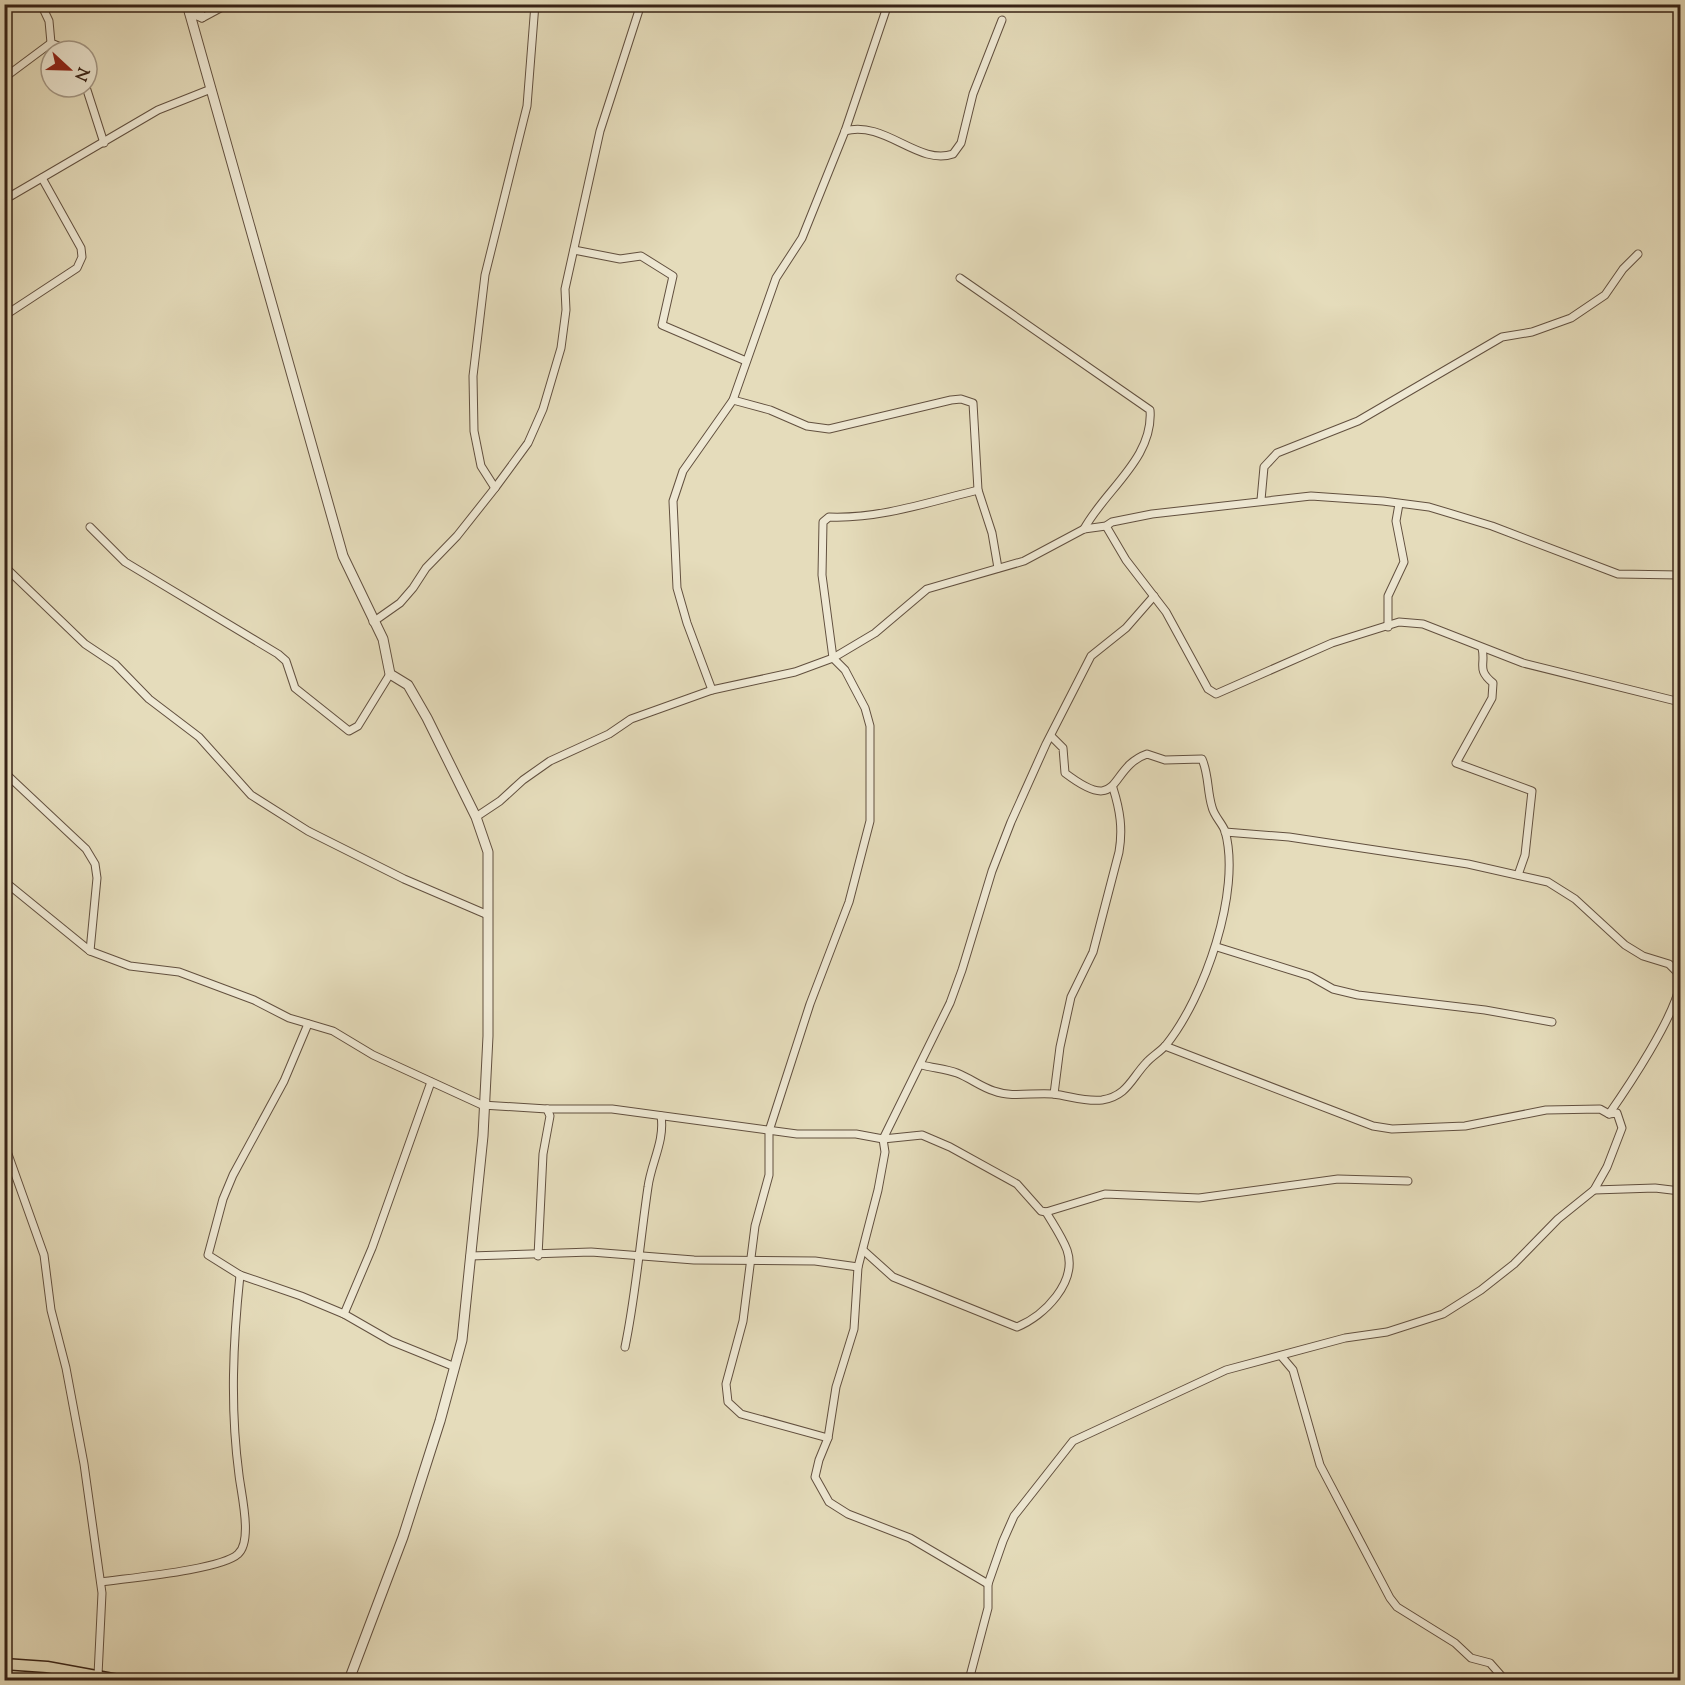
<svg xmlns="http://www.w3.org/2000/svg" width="1685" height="1685" font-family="'Sorts Mill Goudy',serif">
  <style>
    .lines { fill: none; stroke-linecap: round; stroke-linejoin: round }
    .minor-casing { stroke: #62503f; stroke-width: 9 }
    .tertiary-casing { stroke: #62503f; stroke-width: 11 }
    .primary-casing { stroke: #372216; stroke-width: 13 }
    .minor { stroke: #eee8d3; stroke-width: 7 }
    .tertiary { stroke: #eee8d3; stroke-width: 9 }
    .primary { stroke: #e5dcbb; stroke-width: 10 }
  </style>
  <rect width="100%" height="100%" fill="#e5dcbb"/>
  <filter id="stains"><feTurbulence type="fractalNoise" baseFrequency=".00333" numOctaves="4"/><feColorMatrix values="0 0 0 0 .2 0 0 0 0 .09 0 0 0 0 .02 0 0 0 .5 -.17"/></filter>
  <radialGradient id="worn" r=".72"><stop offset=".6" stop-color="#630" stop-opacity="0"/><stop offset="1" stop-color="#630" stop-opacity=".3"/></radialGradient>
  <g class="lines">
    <g class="minor-casing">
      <g id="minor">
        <path d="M41,4L49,21L51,43L70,51"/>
        <path d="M198,4L202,18"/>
        <path d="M189,13L202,18L228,4"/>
        <path d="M4,78L51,43"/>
        <path d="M86,87L104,143"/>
        <path d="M845,131C885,120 918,166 953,154L961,143L973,94L1002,20"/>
        <path d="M4,200L158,110L211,89"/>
        <path d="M574,250L620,259L641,256L673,276L662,325L746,361"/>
        <path d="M960,278L1150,410C1154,458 1105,490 1084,529"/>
        <path d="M4,316L77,268L82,257L81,248L42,178"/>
        <path d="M733,400L770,410L807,426L829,429L951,400L961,399L973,403L978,490L992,533L998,568"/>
        <path d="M495,488L481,466L474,431L473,376L485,275L527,106L535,4"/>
        <path d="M1261,500L1264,467L1277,453L1358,421L1502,337L1532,332L1571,318L1605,295L1623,269L1638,254"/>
        <path d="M1106,526L1126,560L1166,612L1208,689L1216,694L1332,643L1399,622L1423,624L1523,663L1680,702"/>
        <path d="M90,527L125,562L278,654L286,661L295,688L349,731L358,726L390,674"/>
        <path d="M4,566L85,644L115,664L149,699L199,737L251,795L308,831L404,879L488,915"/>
        <path d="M373,622L400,603L413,588L426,568L457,536L495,488L528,443L543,409L561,348L566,310L565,289L600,131L641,4"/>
        <path d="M1388,627V596L1404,562L1396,521L1399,504"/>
        <path d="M1482,648C1486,665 1476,669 1493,683L1492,698L1456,763L1532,791L1525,855L1518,875"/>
        <path d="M712,690L687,623L677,588L673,501L683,471L733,400L776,278L802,238L845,131L888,4"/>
        <path d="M4,772L86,849L95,864L97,878L90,951"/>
        <path d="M476,817L500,801L523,780L550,761L609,734L631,719L712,690L795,672L833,658L875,633L927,589L1024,561L1084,529L1106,526L1112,522L1152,514L1311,496L1383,501L1429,507L1492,526L1618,574L1680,575"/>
        <path d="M1225,832L1289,837L1468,864L1548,882L1575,899L1625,945L1643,956L1669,964L1680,975"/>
        <path d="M4,881L90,951L130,966L179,972L254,1000L289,1018L333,1031L373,1055L482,1105L547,1109H612L797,1134H856L883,1139L922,1135L950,1147L1017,1184L1041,1211L1046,1212L1105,1194L1199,1198L1338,1179L1408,1181"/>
        <path d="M1217,947L1310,976L1333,989L1358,995L1485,1010L1552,1022"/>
        <path d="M308,1024L284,1081L233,1175L223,1199L208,1255L240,1275L301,1296L344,1314L391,1341L455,1367"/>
        <path d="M922,1065C933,1068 946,1069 957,1073C970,1078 981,1087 994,1091C1013,1098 1034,1092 1053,1094C1070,1096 1085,1102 1102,1100C1127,1096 1131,1079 1146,1063C1152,1056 1160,1052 1166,1045C1204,998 1242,891 1225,831C1222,823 1214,816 1212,807C1207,791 1209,775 1202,759L1165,760L1147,754C1107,768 1123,817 1065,773L1063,748L1051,736"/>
        <path d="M1054,1094L1060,1047L1071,997L1093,952L1119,852C1123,829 1120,810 1113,788"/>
        <path d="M1609,1114C1630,1084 1673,1019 1680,985"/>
        <path d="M4,1143L44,1255L51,1310L66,1368L84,1464L102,1593L98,1675"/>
        <path d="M1594,1190L1655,1188L1680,1191"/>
        <path d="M863,1250L893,1277L1017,1327C1044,1316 1078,1282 1067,1250C1062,1237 1053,1224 1046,1212"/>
        <path d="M470,1256L591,1252L694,1260L815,1261L858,1267"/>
        <path d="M538,1256L543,1154L550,1116L547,1109"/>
        <path d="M344,1314L372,1248L431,1082"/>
        <path d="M625,1347C636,1294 640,1241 648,1187C651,1163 665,1141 661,1116"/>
        <path d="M1282,1357L1293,1370L1320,1465L1390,1598L1397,1607L1455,1643L1471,1658L1490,1663L1505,1680"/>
        <path d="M828,1438L741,1414L728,1402L726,1384L743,1321L755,1226L769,1175V1131L810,1004L849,902L870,821V726L865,708L845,670L833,658L822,575L823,522L829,517C880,519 929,502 978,490"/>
        <path d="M101,1582C128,1578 221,1570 238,1554C253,1541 241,1493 239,1475C230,1408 233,1342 240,1275"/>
        <path d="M988,1584L910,1538L848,1514L829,1502L815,1477L819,1460L828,1438L836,1387L854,1329L858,1267L878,1190L885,1152L883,1139L950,1003L962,970L992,871L1011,822L1046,744L1091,656L1126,628L1154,596"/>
        <path d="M969,1680L988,1608V1584L1003,1541L1014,1516L1073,1441L1226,1370L1345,1338L1387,1332L1443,1314L1481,1290L1514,1264L1558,1219L1594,1190L1607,1167L1622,1128L1617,1113L1609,1114L1600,1109L1546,1110L1465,1126L1392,1129L1373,1126L1165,1046"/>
      </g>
    </g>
    <g class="tertiary-casing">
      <path id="tertiary" d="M187,4L343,556L383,639L390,674L408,685L427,718L476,817L488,852V1036L483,1136L462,1340L440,1421L403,1537L349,1680"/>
    </g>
    <g class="primary-casing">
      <path id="primary" d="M4,1664L47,1667L118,1680"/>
    </g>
    <use href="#minor" class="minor"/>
    <use href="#tertiary" class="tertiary"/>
    <use href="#primary" class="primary"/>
  </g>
  <rect width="1685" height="1685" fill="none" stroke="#e5dcbb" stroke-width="24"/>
  <rect x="6" y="6" width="1673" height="1673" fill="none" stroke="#372216" stroke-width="3"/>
  <rect x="12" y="12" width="1661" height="1661" fill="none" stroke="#372216" stroke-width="1.5"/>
  <g transform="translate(69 69) rotate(112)"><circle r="28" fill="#eee8d3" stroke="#a59987" stroke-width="1.5"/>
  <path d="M0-4.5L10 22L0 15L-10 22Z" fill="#8f2418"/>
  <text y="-9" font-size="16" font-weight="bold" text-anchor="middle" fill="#372216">N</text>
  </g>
  <rect width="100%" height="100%" filter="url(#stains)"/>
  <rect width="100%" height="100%" fill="url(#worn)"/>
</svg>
